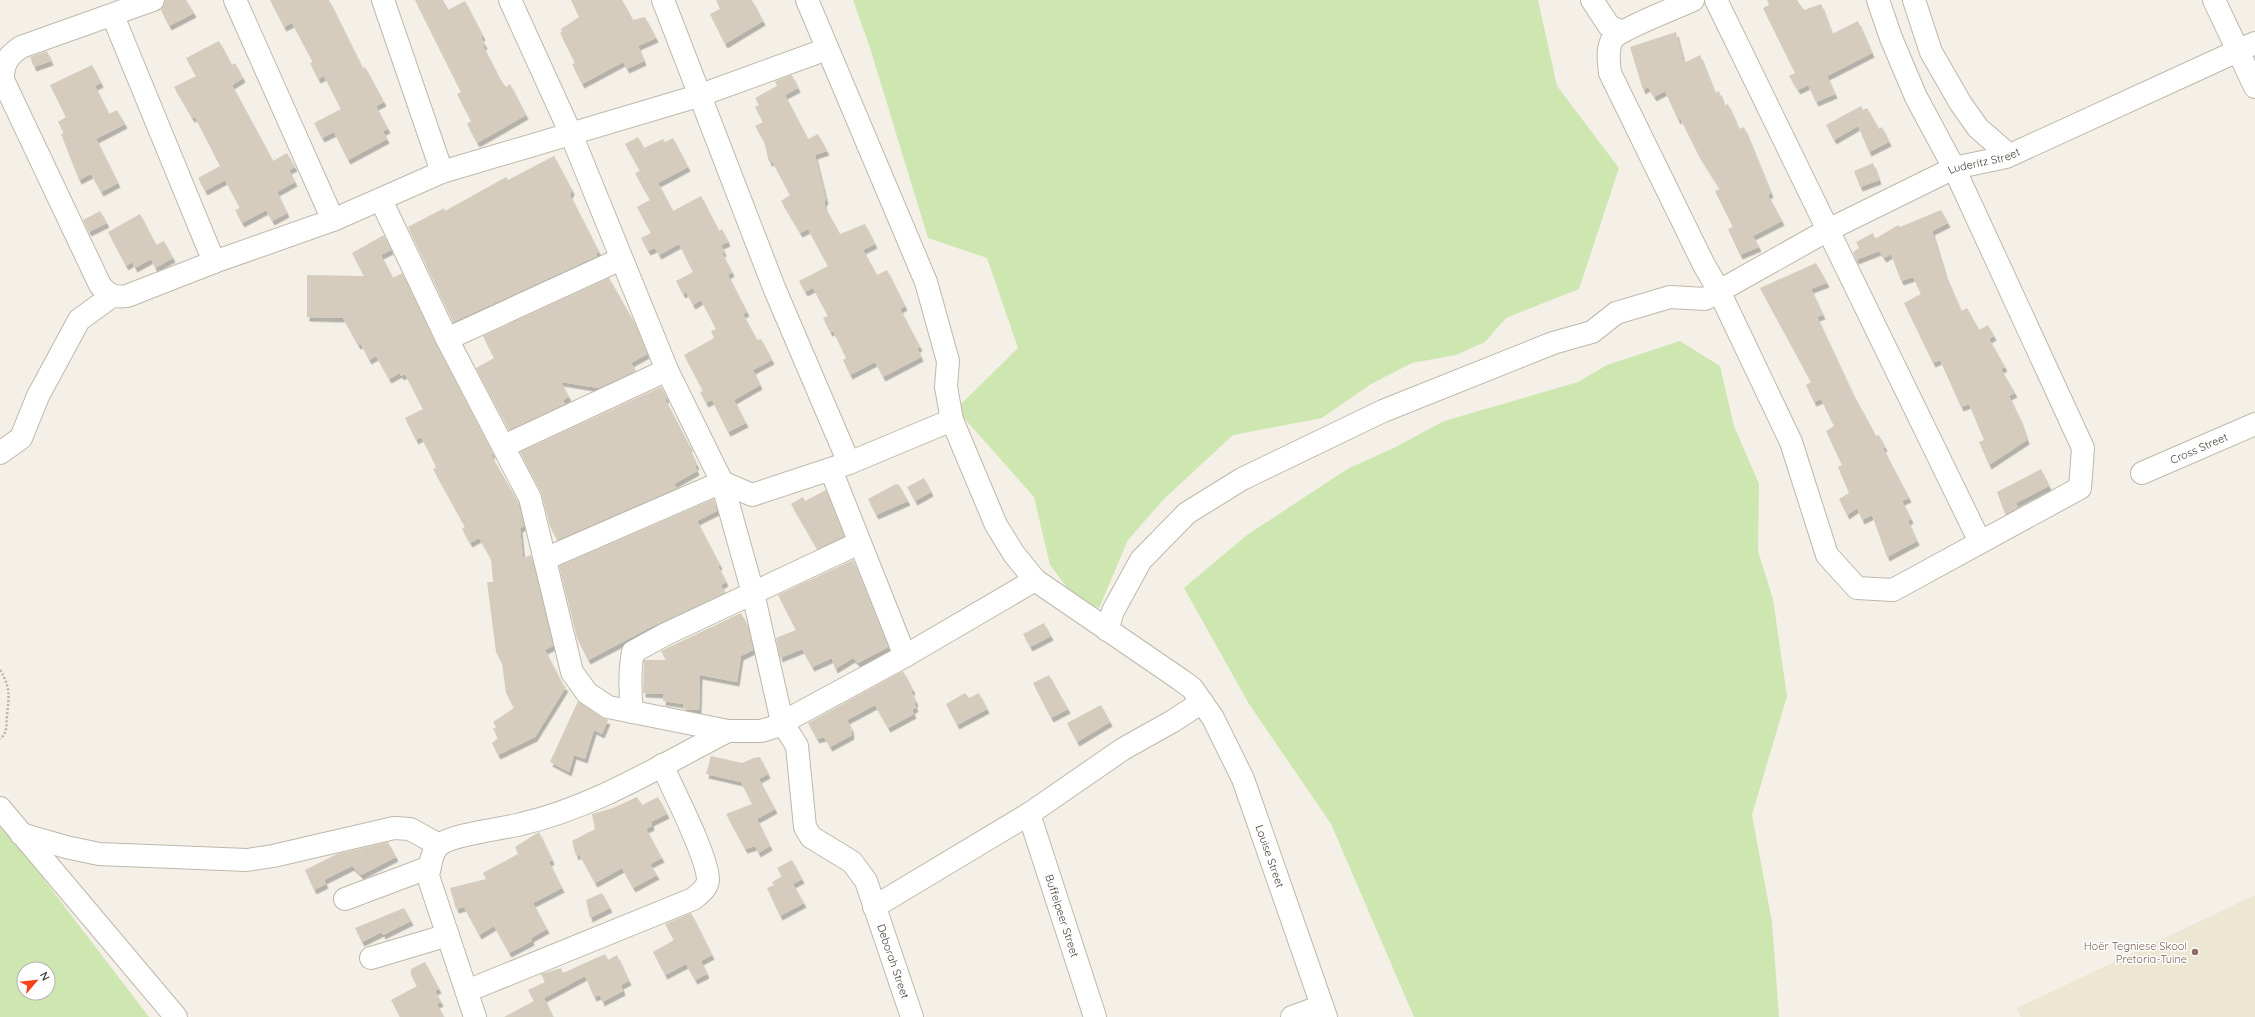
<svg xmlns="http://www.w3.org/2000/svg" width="2255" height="1017" font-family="Quicksand,sans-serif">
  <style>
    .education { fill: #ede6d2 }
    .green { fill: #cee7b1; fill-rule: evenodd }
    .building { fill: #d5ccbd; filter: url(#shadow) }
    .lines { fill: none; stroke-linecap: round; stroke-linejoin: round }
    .minor-casing { stroke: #bfb8aa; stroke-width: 24 }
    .path { stroke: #c1b49c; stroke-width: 2.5; stroke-dasharray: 2 2; stroke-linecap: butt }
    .minor { stroke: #fff; stroke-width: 22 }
    .education-dot { fill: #8d6e63; stroke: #fff; stroke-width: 1.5 }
    .labels { text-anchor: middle; stroke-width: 3; stroke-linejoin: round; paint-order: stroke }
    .street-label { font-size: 11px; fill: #474136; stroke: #fff }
    .education-label { font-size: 11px; fill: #785e54; stroke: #fff; text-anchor: end }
  </style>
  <defs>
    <filter id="shadow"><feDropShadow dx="2.5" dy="4.5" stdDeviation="0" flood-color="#0004"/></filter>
  </defs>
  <rect width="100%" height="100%" fill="#f4f0e8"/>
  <path class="education" d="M2255,895V1017H2021L2017,1008Z"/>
  <g class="green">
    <path d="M853,0H1538L1557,86L1619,168L1579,289L1506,318L1485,342L1456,355L1412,363L1371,384L1322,418L1233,435L1164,499L1128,540L1099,608L1074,597L1050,565L1034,497L956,409L1018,348L987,258L928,238L870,48Z"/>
    <path d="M1680,341L1720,366L1734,426L1759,484L1758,551L1773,599L1787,696L1752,815L1772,922L1779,1017H1414L1331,824L1249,704L1184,588L1247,535L1349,468L1394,448L1444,421L1578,382L1607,365Z"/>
    <path d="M0,822L149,1017H0ZM24,969H48V993H24Z"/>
  </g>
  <g class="building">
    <path d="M165,0H186L194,13L169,26L161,10Z"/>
    <path d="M270,0H329L363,69L365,67L384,102L376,106L388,129L383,131L387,139L348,160L334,132L322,138L314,123L341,109L324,76L318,79L310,63L313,62L292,23L284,27Z"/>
    <path d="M415,0H443L448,10L465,1L483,36L481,37L485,45L483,46L500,79L506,87L510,84L526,115L477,143L467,124L471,121L457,94L461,92Z"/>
    <path d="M571,0H622L633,20L645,17L656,38L638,46L644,61L627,69L623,62L582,84L572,64L575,63L560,33L562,32L561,29L579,17Z"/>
    <path d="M716,0H752L763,21L725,44L710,14L720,9Z"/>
    <path d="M1767,0H1797L1804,10L1821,4L1832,34L1858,21L1872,53L1827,76L1835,94L1816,102L1808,85L1798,90L1789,76L1795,73L1763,8L1769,5Z"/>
    <path d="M1676,32L1684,63L1700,55L1715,93L1719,91L1724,106L1728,104L1739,129L1744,127L1771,193L1768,195L1782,221L1753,236L1759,247L1740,255L1728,229L1733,227L1715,191L1720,189L1699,156L1680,118L1678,120L1665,91L1654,97L1648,87L1643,90L1630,47Z"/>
    <path d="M219,41L232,65L235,63L243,78L232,85L273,161L287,153L295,167L289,170L295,182L277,192L287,213L272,221L266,210L242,223L235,210L240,208L225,180L205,191L198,178L220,166L195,117L192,118L174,87L196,76L186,58Z"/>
    <path d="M47,51L51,61L34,67L30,57Z"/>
    <path d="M92,65L101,83L95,86L109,114L117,110L125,124L96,139L118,183L101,192L91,174L79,180L61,134L64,133L58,122L66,117L50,85Z"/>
    <path d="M792,75L798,88L785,95L808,139L818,134L827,151L815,155L826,200L824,201L825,207L840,234L865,224L875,244L863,250L877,275L887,270L905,306L900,309L920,347L917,348L921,357L883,377L875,362L850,375L843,360L846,358L833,331L830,332L823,318L828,316L813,288L805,292L799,281L828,266L808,229L800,233L781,201L790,195L772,161L769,162L764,141L755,126L763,122L755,107L759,105L755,98L777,86L775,81Z"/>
    <path d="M1861,106L1863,110L1867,108L1879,129L1882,127L1889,142L1869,152L1858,126L1834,140L1826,125Z"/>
    <path d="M638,137L644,148L663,139L665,142L673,138L688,167L658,183L673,211L701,196L719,231L722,229L728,242L721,245L724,252L722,253L732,272L728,275L747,312L743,314L757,340L761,339L772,360L753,370L760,385L734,400L746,423L728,432L712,400L706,403L700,392L703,391L684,355L714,338L711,331L716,329L701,300L693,305L686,292L683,294L676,281L693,272L679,244L659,255L655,248L648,251L641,238L651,233L637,207L650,200L635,173L640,171L625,144Z"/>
    <path d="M554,156L572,190L570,195L599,252L596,253L597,256L453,322L408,227L444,208L445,211L506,177L508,180Z"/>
    <path d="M1873,163L1879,180L1860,187L1854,171Z"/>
    <path d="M1941,210L1948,223L1932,231L1945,274L1961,311L1967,308L1979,330L1988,325L1994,336L1989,339L2005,367L2001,369L2015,393L2009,396L2020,419L2027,440L1989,465L1979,442L1984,440L1969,404L1961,407L1940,360L1933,363L1904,303L1921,294L1913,277L1901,281L1891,254L1884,258L1879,251L1856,260L1853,252L1859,248L1856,242L1873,233L1875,239L1898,225L1900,227Z"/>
    <path d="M100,211L107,223L89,232L83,220Z"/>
    <path d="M140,214L156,245L164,241L173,258L155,268L151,259L135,268L132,262L126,266L108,232Z"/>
    <path d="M384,235L391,250L381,255L393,278L402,273L436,344L493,454L491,455L518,502L524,526L520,528L523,558L531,555L553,646L545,650L563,685L566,687L535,737L498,755L492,743L498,738L493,729L496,727L493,722L514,708L506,693L502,663L496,652L487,582H493L491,559L479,538L470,543L462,529L465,527L433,469L436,468L433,460L421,437L416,440L405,418L423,409L405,374L401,376L400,373L389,379L376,356L369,360L361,344L358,345L343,318L307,317V275L364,276L352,253Z"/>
    <path d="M1816,263L1827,283L1811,289L1823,315L1817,317L1852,392L1876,436L1879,435L1885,447L1883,448L1909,498L1902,501L1911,519L1908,521L1917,541L1887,557L1872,515L1862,520L1857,508L1847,515L1839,499L1849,493L1838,467L1842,465L1826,431L1834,426L1821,399L1814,402L1806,385L1811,382L1760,288Z"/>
    <path d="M609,278L635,324L647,354L631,363L636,371L598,388L561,382L569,397L563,400L565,404L509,430L476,368L494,358L483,336Z"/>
    <path d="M661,387L667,398L665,399L690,447L689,448L697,465L695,466L697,471L674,484L677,488L557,540L550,526L541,492L520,452Z"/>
    <path d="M2041,469L2049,486L2016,503L2018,508L2005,514L1997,492Z"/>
    <path d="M924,478L931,492L915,501L907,487Z"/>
    <path d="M896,484L899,485L908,501L876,515L868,499Z"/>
    <path d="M826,490L844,536L817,549L791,504L803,497L805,501Z"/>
    <path d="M714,499L717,511L697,521L720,565L718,566L726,582L721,585L725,593L649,628L588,660L577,638L559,566Z"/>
    <path d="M853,560L888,647L858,663L853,658L835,669L832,658L812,667L802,649L780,658L776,638L796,630L778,595Z"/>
    <path d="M741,613L748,626L753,650L741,656L737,682L700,675L699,710L683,709V704L663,701L664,694L643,693L644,660H666L661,651Z"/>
    <path d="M1044,623L1051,636L1030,647L1023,634Z"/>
    <path d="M903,671L913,690L911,691L916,702L914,703L916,707L912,710L914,714L888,728L875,705L847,720L851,728L852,735L830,747L824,737L817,739L808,723Z"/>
    <path d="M1049,675L1068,709L1051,718L1033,683Z"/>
    <path d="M965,693L969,698L979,693L987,709L957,725L946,704Z"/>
    <path d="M578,701L601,717L608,720L602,734L594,730L585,759L574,755L569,772L550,762Z"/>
    <path d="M1101,705L1110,722L1077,742L1067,723Z"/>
    <path d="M711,756L742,763L754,758L760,757L768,774L759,779L775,809L757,819L770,846L758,853L755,846L745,849L726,814L752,804L741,782L706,774Z"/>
    <path d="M637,797L642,805L658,797L667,814L651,822L652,826L646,829L662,858L650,864L657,875L633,888L622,868L595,883L579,854L576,856L572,841L595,829L592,814L613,808Z"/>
    <path d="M539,832L552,860L549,862L562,888L533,903L547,929L531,938L532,941L509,953L494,926L479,935L464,907L456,909L450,888L486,879L483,873L518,854L515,847Z"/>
    <path d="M388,842L396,857L361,875L352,866L324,880L326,884L314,890L305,870L337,854Z"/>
    <path d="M792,860L802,879L793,884L804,903L780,916L767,888L774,885L772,882L782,876L777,868Z"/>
    <path d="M602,893L610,908L590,918L586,900Z"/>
    <path d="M404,908L411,921L383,935L382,932L362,942L355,928Z"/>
    <path d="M691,913L712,955L701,961L707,974L695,980L686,964L665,975L653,952L674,940L665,924Z"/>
    <path d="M605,954L608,960L617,955L629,981L621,985L623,991L602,1002L600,995L594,997L585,976L544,998L553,1017H504L534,1001L528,990L545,982L541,974L561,968L563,973Z"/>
    <path d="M425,962L439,989L435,991L441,1002L437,1004L444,1017H400L391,1000L417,986L411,975V969Z"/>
  </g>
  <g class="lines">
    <g class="minor-casing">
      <g id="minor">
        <path d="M153,0L21,47C8,56 2,64 3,80L100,285C108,295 115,298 127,296L214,262L333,220L442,172L698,96L827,49"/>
        <path d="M235,0L333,220"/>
        <path d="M383,0L442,172"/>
        <path id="s1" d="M510,0L571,134L667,370L722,482L753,593L782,722L797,746L805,827L811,837L852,862L866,881L912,1017"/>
        <path id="s2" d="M663,0L775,290L849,463L952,420L996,525L1014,554L1035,580L1181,680L1192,688L1213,718L1243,779L1326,1017"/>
        <path d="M807,0L926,282L948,361L946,387L952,420"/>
        <path d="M1592,0L1609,26L1622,32"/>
        <path d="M1693,0C1679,7 1616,30 1611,42C1607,52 1609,63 1610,73L1704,265L1719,291L1791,442L1827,555L1857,588L1893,590L2080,488L2083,448L1954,168L1916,97L1891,38L1878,0"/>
        <path d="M1716,0L1980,542"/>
        <path d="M1914,0L1931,52L1961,104L1978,128L2009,155"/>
        <path d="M2214,0L2255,87"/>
        <path d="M113,16L214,262"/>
        <path d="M381,200L447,339L530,498L572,672L587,693L608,707L728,731H761L774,727L905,656L1035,580"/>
        <path d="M447,339L621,259"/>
        <path d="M504,446L667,370"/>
        <path d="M0,453L21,438L38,396L79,320L112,296"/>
        <path d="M831,470L905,656"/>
        <path id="s3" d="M2142,473L2255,424"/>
        <path d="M545,559L722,482L752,495L849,463"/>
        <path id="s4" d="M1107,630L1113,611L1141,560L1187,513L1242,479L1383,411L1553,343L1592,332L1616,313L1670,297L1705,299L1828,230L1954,168L2006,157L2255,43"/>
        <path d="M632,712C630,692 629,672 633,652L666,634L859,543"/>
        <path d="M0,808L176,1017"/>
        <path id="s5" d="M1029,814L1095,1017"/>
        <path d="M21,834L66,847L99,854L247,860L273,856L394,828L410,829L439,845"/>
        <path d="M345,899L430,867"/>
        <path d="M874,907L1029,814L1123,749L1173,721L1202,702"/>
        <path d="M371,958L448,935"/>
        <path d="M467,991L693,899C699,894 707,889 708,880C708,857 673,790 662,765"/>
        <path d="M475,1017L428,876C430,866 431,853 439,845C453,834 502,829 521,824C595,807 661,765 728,731"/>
        <path d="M1292,1017L1322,1006"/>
      </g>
    </g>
    <path class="path" d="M0,670C11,688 9,696 7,716C6,726 8,732 0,739"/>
    <use href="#minor" class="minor"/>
  </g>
  <circle class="education-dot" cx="2195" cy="952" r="4"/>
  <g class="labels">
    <g class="street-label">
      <text dy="4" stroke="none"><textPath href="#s4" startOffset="1023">Luderitz Street</textPath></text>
      <text dy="4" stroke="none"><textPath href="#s3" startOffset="62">Cross Street</textPath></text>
      <text dy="4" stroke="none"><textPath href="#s2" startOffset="1169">Louise Street</textPath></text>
      <text dy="4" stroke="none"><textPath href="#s5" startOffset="107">Buffelpeer Street</textPath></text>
      <text dy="4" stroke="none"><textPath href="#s1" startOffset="1052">Deborah Street</textPath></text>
    </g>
    <g class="education-label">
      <text x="2187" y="950">Hoër Tegniese Skool<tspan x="2187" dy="13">Pretoria-Tuine</tspan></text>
    </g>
  </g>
  <g transform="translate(36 981) rotate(62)"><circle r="19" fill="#ffffff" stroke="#b5b3af"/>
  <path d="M0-3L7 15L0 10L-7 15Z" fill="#f8401a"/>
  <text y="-6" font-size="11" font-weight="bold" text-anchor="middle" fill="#474136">N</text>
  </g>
</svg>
